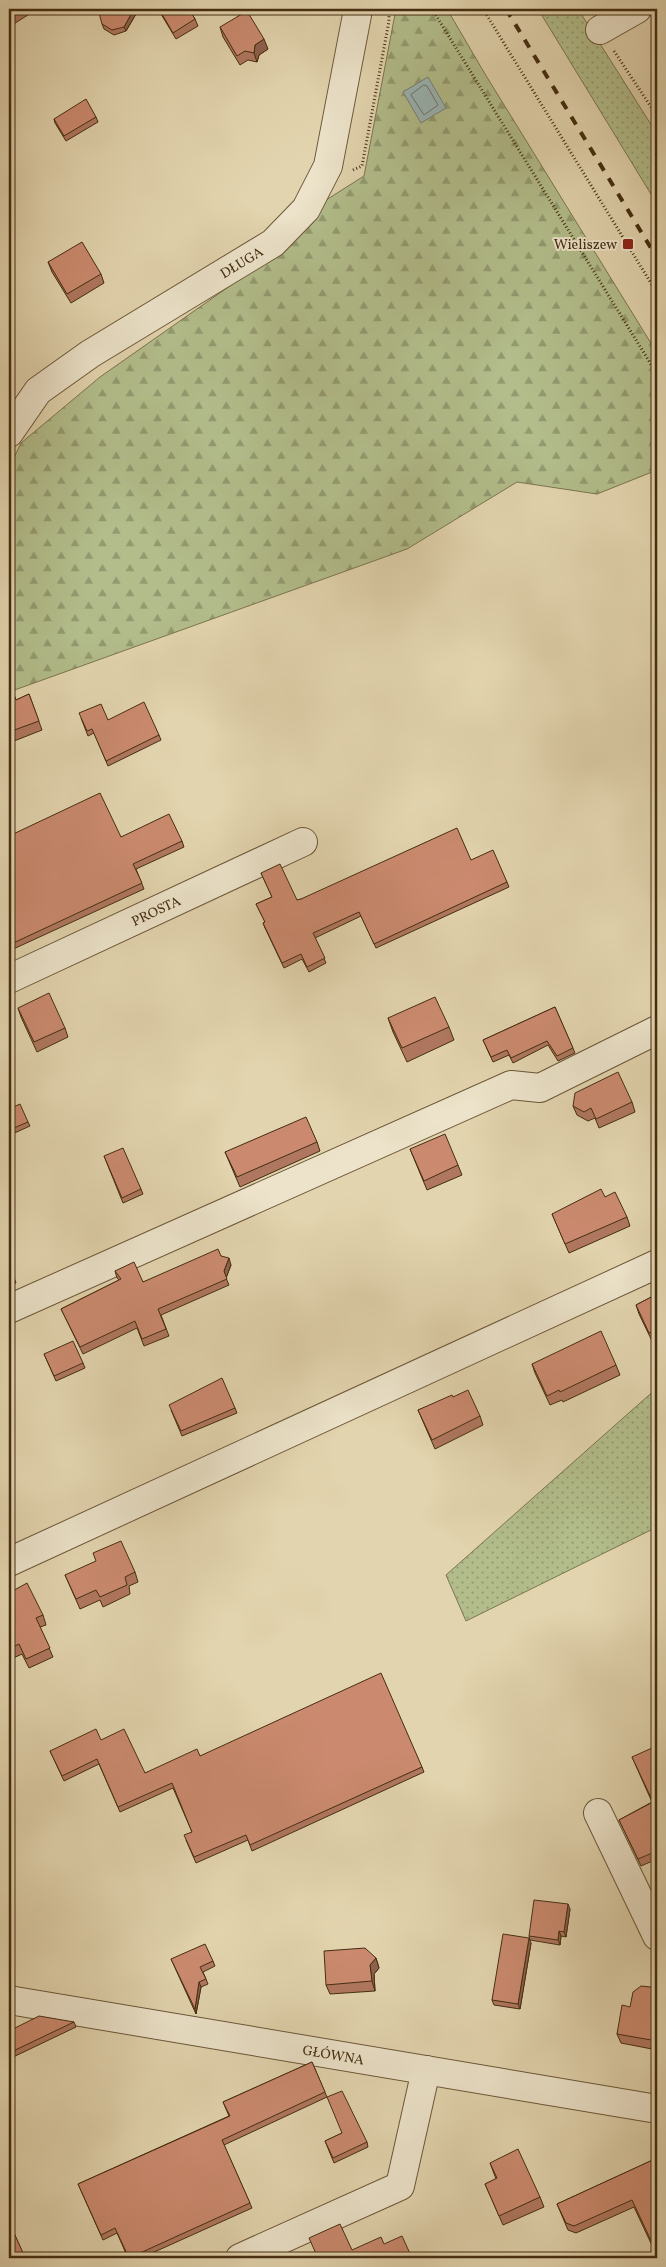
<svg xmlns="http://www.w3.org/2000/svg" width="666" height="2267" font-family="Vollkorn,serif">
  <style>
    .grass { fill: url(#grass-dots); stroke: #7c754e }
    .forest { fill: url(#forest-firs); stroke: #7c754e }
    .water { fill: #99b5b6; stroke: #777f74 }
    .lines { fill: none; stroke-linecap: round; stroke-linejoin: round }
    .shore { stroke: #6f7164; stroke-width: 1 }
    .minor-casing { stroke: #6c5738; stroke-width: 30 }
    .path { stroke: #452d11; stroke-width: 3; stroke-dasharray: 1 2.5; stroke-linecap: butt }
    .minor { stroke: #ece3ca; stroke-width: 28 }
    .rail { stroke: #452d11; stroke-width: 4; stroke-dasharray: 9 9; stroke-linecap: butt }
    .wall { fill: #af775f; stroke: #452d11 }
    .shaded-wall { fill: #8e614e; stroke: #452d11 }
    .building { fill: #cb8a6f; stroke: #452d11 }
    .poi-dot { fill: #8f2418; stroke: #ece3ca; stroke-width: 2 }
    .labels { text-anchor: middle; stroke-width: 4; stroke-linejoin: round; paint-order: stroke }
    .poi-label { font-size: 14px; fill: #452d11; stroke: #ece3ca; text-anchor: end }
    .street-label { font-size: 14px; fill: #452d11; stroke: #ece3ca }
  </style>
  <defs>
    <pattern id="grass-dots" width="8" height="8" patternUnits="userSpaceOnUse" patternTransform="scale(1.25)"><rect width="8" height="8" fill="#b2bd8b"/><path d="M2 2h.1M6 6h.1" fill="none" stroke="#939a70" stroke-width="1.8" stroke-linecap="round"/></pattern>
    <pattern id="forest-firs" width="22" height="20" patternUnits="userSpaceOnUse" patternTransform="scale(1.25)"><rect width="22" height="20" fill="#b2bd8b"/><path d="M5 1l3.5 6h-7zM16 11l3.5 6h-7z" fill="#939a70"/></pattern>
  </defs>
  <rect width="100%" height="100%" fill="#e2d4ae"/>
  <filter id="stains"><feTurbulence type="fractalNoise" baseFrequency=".004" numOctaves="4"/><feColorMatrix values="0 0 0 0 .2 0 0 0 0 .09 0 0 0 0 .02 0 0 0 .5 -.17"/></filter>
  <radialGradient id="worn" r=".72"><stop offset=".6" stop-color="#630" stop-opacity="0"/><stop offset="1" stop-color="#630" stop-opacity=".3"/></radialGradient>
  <g class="grass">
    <path d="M538,9H578L657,134V204Z"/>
    <path d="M657,1388V1527L466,1621L446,1575Z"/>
  </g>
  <path class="forest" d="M396,9H447L485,74L657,353V470L597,494L517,482L407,549L9,692V468L21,443L100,377L264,262L315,207L364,176Z"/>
  <path class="water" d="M428,77L446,108L421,123L403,92Z"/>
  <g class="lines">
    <path class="shore" d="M424,85L427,86L438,105L424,115L411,95Z"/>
    <g class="minor-casing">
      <g id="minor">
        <path d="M600,30L637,9"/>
        <path id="s1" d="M9,433L38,391L90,354L273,243L306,209L328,166L357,15L356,9"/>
        <path id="s2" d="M9,979L303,842"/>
        <path d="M9,1309L511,1085L540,1088L657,1030"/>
        <path d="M9,1562L657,1264"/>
        <path d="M598,1813L657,1936"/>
        <path id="s3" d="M9,2000L657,2109"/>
        <path d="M240,2258L400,2186L426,2070"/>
      </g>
    </g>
    <g class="path">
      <path d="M432,9L657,374"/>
      <path d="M483,9L657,293"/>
      <path d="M614,51L657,116"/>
      <path d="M353,170L362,166L389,21V9"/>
    </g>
    <use href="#minor" class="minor"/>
    <path class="rail" d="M506,9L657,258"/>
  </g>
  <g class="wall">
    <path d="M9,9H29L31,13L9,27Z"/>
    <path d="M134,9L136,14L126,31L114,35L104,29L102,24Z"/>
    <path d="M158,9H189L195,19L198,26L176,39Z"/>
    <path d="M220,27L268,49L259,55L257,62L248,60L240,65L223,37Z"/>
    <path d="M96,117L98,122L66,141L55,123L54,119Z"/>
    <path d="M48,262L101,274L104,283L71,303L52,272Z"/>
    <path d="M29,694L42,730L9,743V696L16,700Z"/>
    <path d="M81,718L108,720L159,735L161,740L108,766L94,733L88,736Z"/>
    <path d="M9,836L121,837L182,841L184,847L136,869L144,889L9,951Z"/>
    <path d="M471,860L507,882L509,887L376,948L361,916L315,938L326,963L309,972L302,959L284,968L265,928L263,923L265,922L256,904L272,897L261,873L297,900Z"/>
    <path d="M555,1007L575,1053L558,1061L548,1045L513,1063L509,1055L493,1062L483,1040Z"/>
    <path d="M18,1008L65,1028L68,1037L37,1052L21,1017Z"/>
    <path d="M388,1018L449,1027L454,1040L407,1062L393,1032Z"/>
    <path d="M632,1102L635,1112L599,1128L595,1118L588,1121L577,1115L573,1106Z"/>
    <path d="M9,1109L28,1122L30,1126L10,1135L9,1132Z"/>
    <path d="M317,1142L320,1151L240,1187L225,1152Z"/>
    <path d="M410,1149L458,1165L462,1175L427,1190Z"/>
    <path d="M104,1156L141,1189L143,1194L123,1203Z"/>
    <path d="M552,1214L627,1217L630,1226L569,1253Z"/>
    <path d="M221,1256L231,1265L226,1278L229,1285L161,1315L169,1336L144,1346L137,1328L83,1354L64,1315L61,1309L119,1280L117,1278L115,1271L143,1282Z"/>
    <path d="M9,1264L16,1283L9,1286Z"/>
    <path d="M657,1294V1341L653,1343L639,1314L636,1305Z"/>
    <path d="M44,1354L83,1363L85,1368L56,1381Z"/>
    <path d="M532,1364L616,1365L620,1375L563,1402L562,1400L550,1405L535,1373Z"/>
    <path d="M453,1397L480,1416L483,1425L435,1449L418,1410Z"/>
    <path d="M235,1408L237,1413L182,1436L171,1410Z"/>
    <path d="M135,1572L138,1582L129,1586L130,1594L103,1607L100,1600L80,1609L65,1575Z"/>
    <path d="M9,1593L43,1615L46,1625L40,1627L53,1657L29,1668L22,1654L9,1660Z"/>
    <path d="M101,1740L145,1773L200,1756L422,1767L424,1772L252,1851L248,1840L196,1863L186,1840L192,1832L173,1788L120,1812L99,1764L64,1781L50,1751Z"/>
    <path d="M632,1757L657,1759V1859L641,1866L619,1820L652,1802Z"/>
    <path d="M570,1909L566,1937L561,1936L560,1945L530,1940L529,1936Z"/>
    <path d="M531,1943L520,2009L494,2005L492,2000Z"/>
    <path d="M376,1958L379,1968L374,1974L375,1991L330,1994L326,1985Z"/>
    <path d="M171,1959L213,1961L215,1966L203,1972L208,1984L201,1987L196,2014Z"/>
    <path d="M657,1998V2050L621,2043L617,2034L630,2007Z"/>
    <path d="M74,2022L76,2027L9,2059V2031Z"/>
    <path d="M312,2062L327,2097L224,2145L252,2208L141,2258H128L117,2233L103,2240L78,2184L229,2116L223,2102Z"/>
    <path d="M342,2133L367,2142L368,2147L334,2163L325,2141Z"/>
    <path d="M657,2158V2253L656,2254L634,2207L576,2233L568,2230L557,2204Z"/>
    <path d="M490,2163L540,2197L544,2207L503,2225L485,2184L496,2179Z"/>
    <path d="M9,2222L25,2258H9Z"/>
  </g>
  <g class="shaded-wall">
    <path d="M134,9L136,14L126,31L124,27Z"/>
    <path d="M264,39L268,49L259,55L257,62L254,53L255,45Z"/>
    <path d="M229,1258L231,1265L226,1278L224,1271Z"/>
    <path d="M568,1904L570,1909L566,1937L564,1932Z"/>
    <path d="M559,1931L561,1936L560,1945L558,1940Z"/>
    <path d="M529,1938L531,1943L520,2009L518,2004Z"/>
    <path d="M376,1958L379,1968L374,1974L375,1991L372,1981L370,1965Z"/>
    <path d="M199,1982L201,1987L196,2014L195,2009Z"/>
  </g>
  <g class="building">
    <path d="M9,9H19L9,15Z"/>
    <path d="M101,9H134L124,27L112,30L102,24L99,13Z"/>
    <path d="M159,9H189L195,19L173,33Z"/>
    <path d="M247,11L264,39L255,45L254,53L245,51L237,56L220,27Z"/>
    <path d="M86,99L96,117L64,136L54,119Z"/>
    <path d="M82,242L101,274L67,294L48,262Z"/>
    <path d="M14,694L16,700L29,694L39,721L9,732V696Z"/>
    <path d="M144,702L159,735L106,761L92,729L87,731L79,713L101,704L108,720Z"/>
    <path d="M100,793L121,837L169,814L182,841L133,864L142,883L9,945V836Z"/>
    <path d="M457,828L471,860L493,850L507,882L374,944L359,912L313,933L325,958L307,967L301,954L282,963L263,923L265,922L256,904L272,897L261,873L280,864L297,900L301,899Z"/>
    <path d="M49,993L65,1028L34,1042L18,1008Z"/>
    <path d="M435,997L449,1027L402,1048L388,1018Z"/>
    <path d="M555,1007L573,1048L557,1056L547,1041L511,1058L507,1050L491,1057L483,1040Z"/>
    <path d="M618,1072L632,1102L596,1119L591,1108L584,1112L573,1106L575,1093Z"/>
    <path d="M20,1104L28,1122L9,1130V1109Z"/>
    <path d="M306,1117L317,1142L237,1177L225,1152Z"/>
    <path d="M445,1134L458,1165L424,1181L410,1149Z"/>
    <path d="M123,1148L141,1189L122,1198L104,1156Z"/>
    <path d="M601,1189L605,1197L615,1192L627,1217L565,1244L552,1214Z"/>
    <path d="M218,1249L221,1256L229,1258L224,1271L227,1279L158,1309L166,1329L142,1339L135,1321L80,1347L61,1309L121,1279L115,1271L134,1262L143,1282Z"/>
    <path d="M657,1294V1330L649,1333L636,1305Z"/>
    <path d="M601,1331L616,1365L560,1392L559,1390L547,1396L532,1364Z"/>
    <path d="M73,1341L83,1363L54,1376L44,1354Z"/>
    <path d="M222,1378L235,1408L181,1431L169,1405Z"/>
    <path d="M468,1390L480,1416L432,1440L418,1410L452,1395L453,1397Z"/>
    <path d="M121,1541L135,1572L125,1577L127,1585L100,1597L96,1590L76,1599L65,1575L96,1561L93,1553Z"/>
    <path d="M27,1583L43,1615L36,1618L50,1648L26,1659L19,1644L9,1649V1593Z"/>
    <path d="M381,1673L422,1767L250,1845L246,1835L194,1857L184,1835L192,1832L172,1783L118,1807L97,1759L62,1776L50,1751L96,1729L101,1740L124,1729L145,1773L197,1749L200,1756Z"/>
    <path d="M652,1748L657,1759V1851L638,1859L619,1820L653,1802L632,1757Z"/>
    <path d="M534,1900L568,1904L564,1932L559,1931L558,1940L529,1936Z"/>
    <path d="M503,1934L529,1938L518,2004L492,2000Z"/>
    <path d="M205,1944L213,1961L200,1967L206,1979L199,1982L195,2009L171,1959Z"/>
    <path d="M365,1948L376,1958L370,1965L372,1981L326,1985L324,1951Z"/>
    <path d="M641,1986L651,1987L657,1998V2041L617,2034L622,2005L630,2007L633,1992Z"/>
    <path d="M39,2016L74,2022L9,2053V2031Z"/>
    <path d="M312,2062L325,2092L222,2140L250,2203L129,2258L115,2228L101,2235L78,2184L230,2116L223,2102Z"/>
    <path d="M342,2091L367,2142L333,2158L325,2141L342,2133L327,2097Z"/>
    <path d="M518,2149L540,2197L499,2216L485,2184L497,2178L490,2163Z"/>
    <path d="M657,2158V2246L654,2247L632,2200L574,2226L566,2223L557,2204Z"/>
    <path d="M9,2222L24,2255L17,2258H9Z"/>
    <path d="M340,2224L352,2250L381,2237L384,2244L402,2236L412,2258H318L309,2238Z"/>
  </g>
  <rect class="poi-dot" x="622" y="238" width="12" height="12" rx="2.5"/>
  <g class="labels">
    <g class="poi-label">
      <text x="617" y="249">Wieliszew</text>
    </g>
    <g class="street-label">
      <text dy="5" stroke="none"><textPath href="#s1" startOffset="292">DŁUGA</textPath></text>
      <text dy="5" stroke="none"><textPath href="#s2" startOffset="162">PROSTA</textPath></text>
      <text dy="5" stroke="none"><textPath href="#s3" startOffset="329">GŁÓWNA</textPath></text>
    </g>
  </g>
  <rect width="666" height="2267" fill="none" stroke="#e2d4ae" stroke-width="30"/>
  <rect x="10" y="10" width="646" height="2247" fill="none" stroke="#452d11" stroke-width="2.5"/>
  <rect x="15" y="15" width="636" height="2237" fill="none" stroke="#452d11"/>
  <rect width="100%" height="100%" filter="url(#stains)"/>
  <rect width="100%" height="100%" fill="url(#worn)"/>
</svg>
